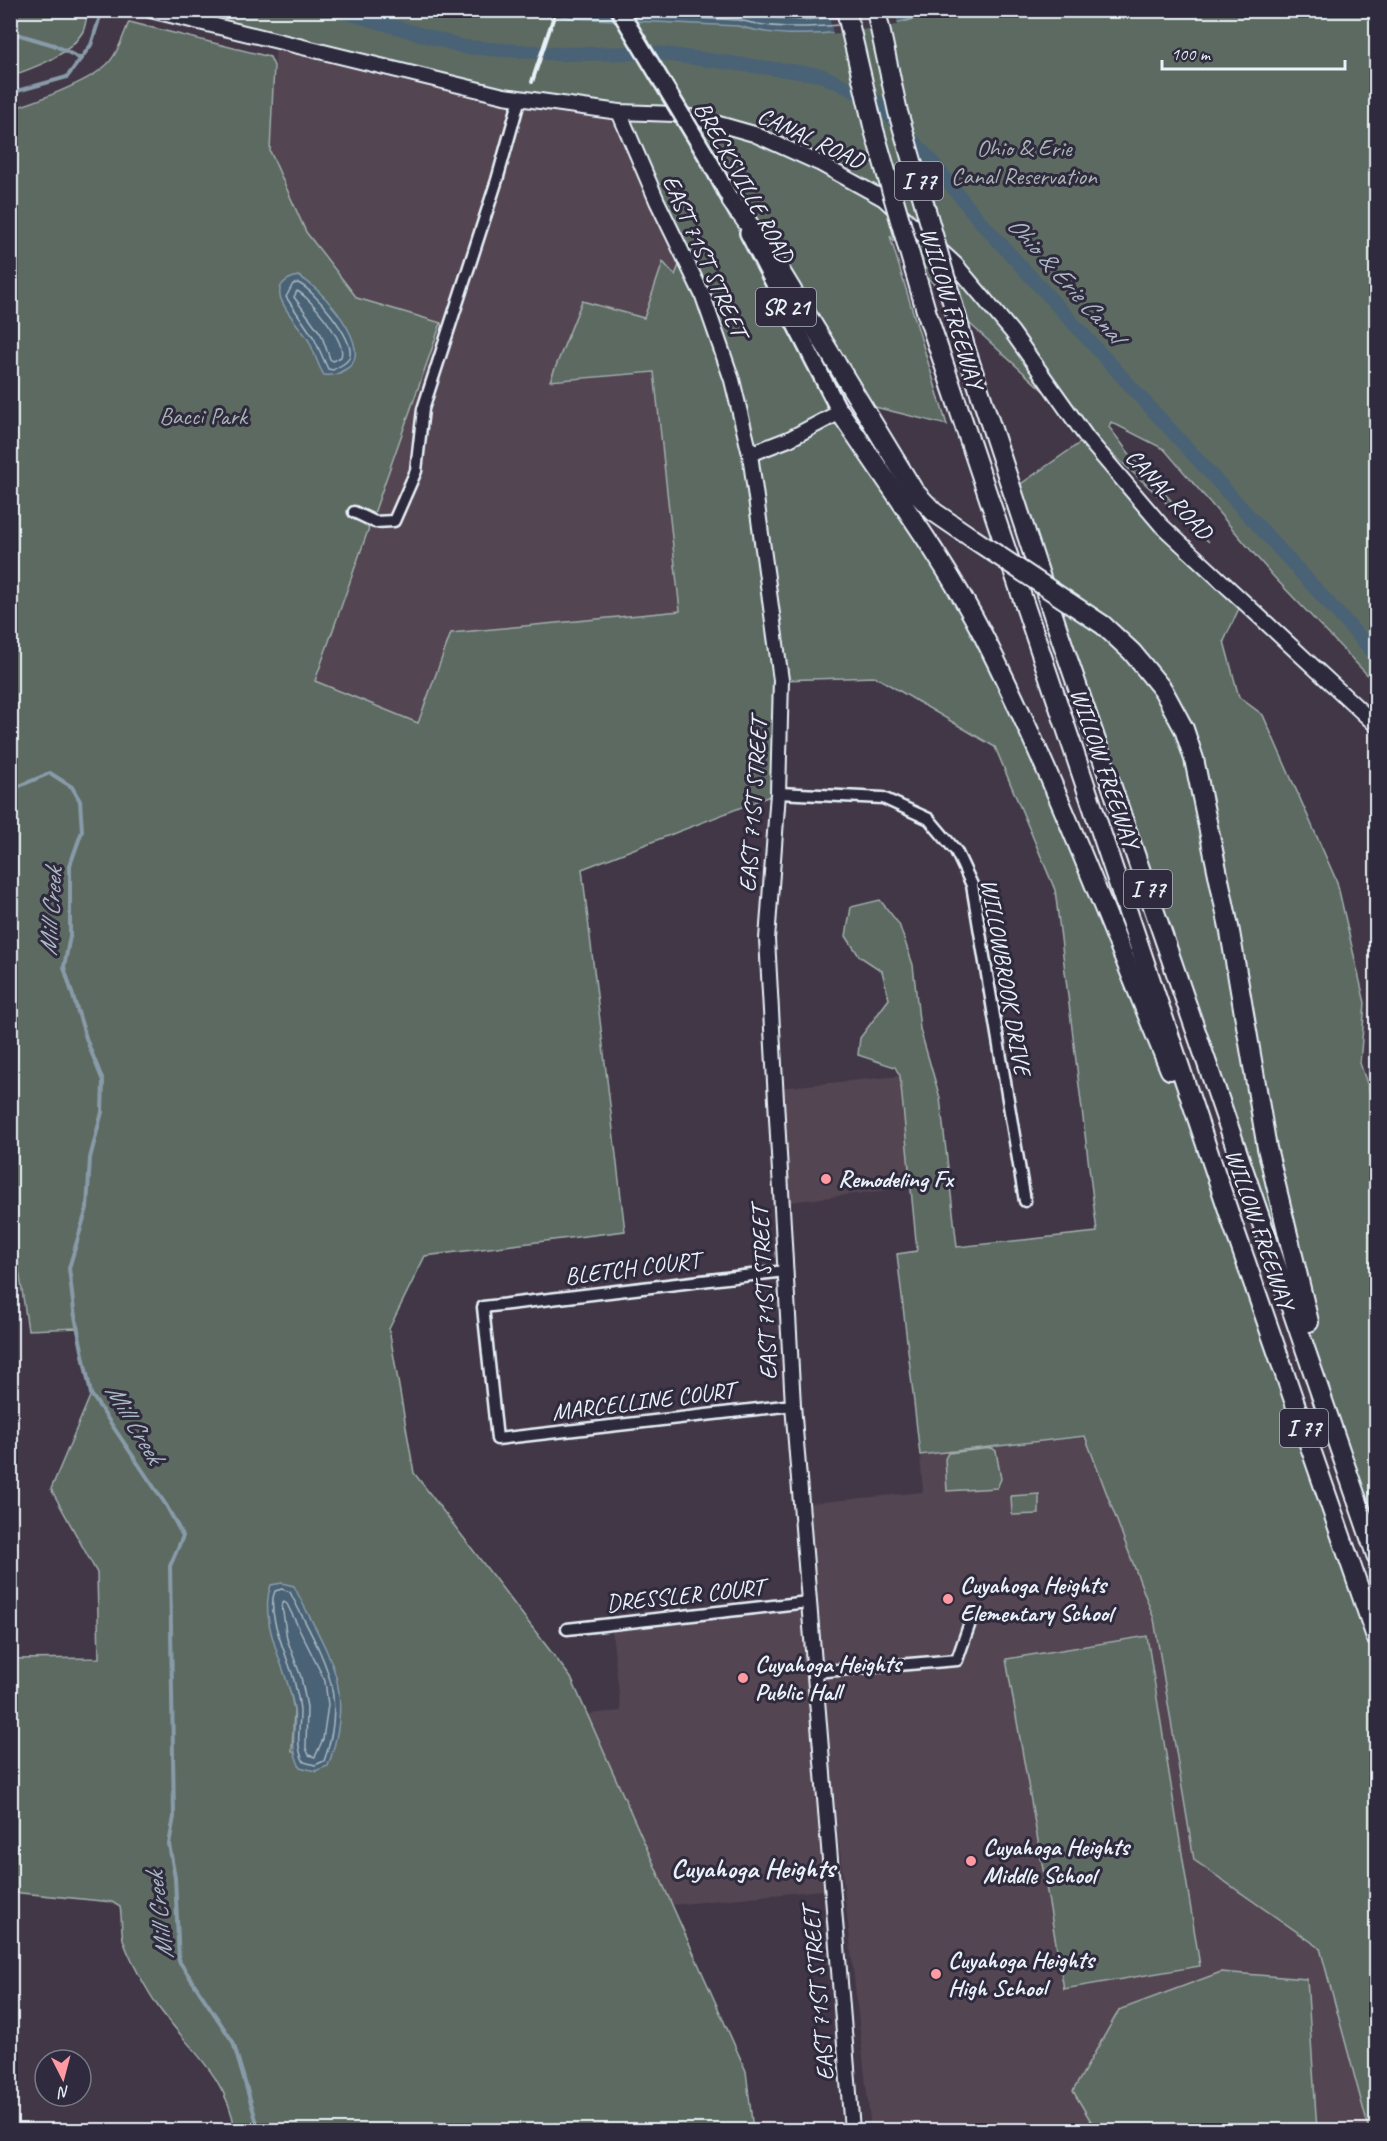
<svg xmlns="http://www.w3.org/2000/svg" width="1387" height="2141" font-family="Caveat,sans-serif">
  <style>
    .built { fill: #524451 }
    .green { fill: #5c6b62; stroke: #a2aead; stroke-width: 1.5; fill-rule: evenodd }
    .water { fill: #4a6274; stroke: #899ba9; stroke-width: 1.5 }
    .pier { fill: #423747 }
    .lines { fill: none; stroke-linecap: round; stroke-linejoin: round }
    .shore { stroke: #a9b8c3; stroke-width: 1.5 }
    .stream { stroke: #899ba9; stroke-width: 4 }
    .canal { stroke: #4a6274; stroke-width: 14 }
    .street-casing { stroke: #e8f1f8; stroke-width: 15 }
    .secondary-casing { stroke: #e8f1f8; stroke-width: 18 }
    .primary-casing { stroke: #e8f1f8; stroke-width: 20 }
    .highway-casing { stroke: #e8f1f8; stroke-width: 22 }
    .street { stroke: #2f2a3d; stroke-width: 10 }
    .secondary { stroke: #2f2a3d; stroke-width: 14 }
    .primary { stroke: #2f2a3d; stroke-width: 15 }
    .highway { stroke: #2f2a3d; stroke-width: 18 }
    .rail { stroke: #e8f1f8; stroke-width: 4 }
    .primary-bridge-casing { stroke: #e8f1f8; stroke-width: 20; stroke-linecap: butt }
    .highway-bridge-casing { stroke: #e8f1f8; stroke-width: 22; stroke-linecap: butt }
    .primary-bridge { stroke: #2f2a3d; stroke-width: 15 }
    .highway-bridge { stroke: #2f2a3d; stroke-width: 18 }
    .poi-dot { fill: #ff9aa2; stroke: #2f2a3d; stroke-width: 2 }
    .labels { text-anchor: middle; stroke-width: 6; stroke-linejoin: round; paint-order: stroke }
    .shield { fill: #2f2a3d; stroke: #b0b5c0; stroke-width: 1.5 }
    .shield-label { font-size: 22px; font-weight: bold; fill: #e8f1f8 }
    .street-label { font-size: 24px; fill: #e8f1f8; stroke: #2f2a3d }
    .park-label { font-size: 24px; fill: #a9b5b4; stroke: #2f2a3d }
    .poi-label { font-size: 24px; font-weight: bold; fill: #e8f1f8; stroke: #2f2a3d; text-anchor: start }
    .water-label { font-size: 26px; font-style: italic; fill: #a9b8c3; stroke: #2f2a3d }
    .quarter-label { font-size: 27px; font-weight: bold; fill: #e8f1f8; stroke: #2f2a3d }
  </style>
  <rect width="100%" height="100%" fill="#423747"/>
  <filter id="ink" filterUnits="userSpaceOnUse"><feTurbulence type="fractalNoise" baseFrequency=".0167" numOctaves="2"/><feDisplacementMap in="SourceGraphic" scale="12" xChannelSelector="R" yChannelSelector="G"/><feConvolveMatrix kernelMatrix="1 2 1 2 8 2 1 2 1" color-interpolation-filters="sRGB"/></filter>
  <g filter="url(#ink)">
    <g class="built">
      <path d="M276,41L619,112L683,255L651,343L680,611L451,633L418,723L315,682L441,323L357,298L306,232L270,151Z"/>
      <path d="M900,1076L913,1187L782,1203L777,1088Z"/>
      <path d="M1085,1436L1154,1619L1194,1860L1320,1948L1369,2130H871L801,1504L923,1492L920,1455Z"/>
      <path d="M808,1602L832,1889L672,1905L587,1714L621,1711L611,1624Z"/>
    </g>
    <g class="green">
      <path d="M11,10H88V11C86,17 86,27 82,33C67,57 35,67 11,76Z"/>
      <path d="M615,10L907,21L943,10L1376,11V684L1273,576L1164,449L1111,422L1109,427L1135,461L1209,542L969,323L890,236L947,425L859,403L765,246L840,412L918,529L1035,746L1231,1219L1376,1637V2130H1369L1320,1948L1194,1860L1154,1619L1085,1436L920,1455L897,1254L917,1251L900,1076L895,1067L858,1055L860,1038L889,999L882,971L859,956L846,936L851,907L880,900L899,924L913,965L920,1029L940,1098L957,1247L1097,1232L1055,890L995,747L876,677L781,680L778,793L582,869L625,1231L425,1256L389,1329L414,1473L571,1678L746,2071L753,2130H235C227,2076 189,2049 159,2008C148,1992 128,1957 123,1939C121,1929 122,1917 120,1907L112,1902L11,1892L10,1659L99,1658L97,1573L51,1489L91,1394L78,1328L28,1330L11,1217V109C33,103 87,82 104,67C117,57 123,36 129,22L270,57L274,66L270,151L306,232L357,298L441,323L315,681L418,723L451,633L680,611L654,372L550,381L582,301L644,318L663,262L675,275L683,255L619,112L520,98L150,11ZM288,1681L315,1771L292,1751L294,1710Z"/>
      <path d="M1087,438L1242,602L1224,641L1239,697L1263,715L1337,882L1365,1003L1360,1063L1376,1110V1555L1012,490Z"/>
      <path d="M992,1448L996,1451L1001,1479L997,1488L947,1491L945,1459L948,1453Z"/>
      <path d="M1039,1494V1514L1012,1515L1011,1496Z"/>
      <path d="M1147,1636L1200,1966L1064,1989L1006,1659Z"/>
      <path d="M1221,1972L1307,1979L1317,2130H1096L1073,2091L1119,2010Z"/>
    </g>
    <g class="water">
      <path d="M542,11H943C881,28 801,45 738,26L571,18Z"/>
      <path d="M298,276C319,285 378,351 346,369C338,374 334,376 324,375C317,364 315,353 309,341C300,324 255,286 298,276Z"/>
      <path d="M282,1583L294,1586C328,1656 357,1686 328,1766L315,1771L300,1767C288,1742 297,1732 294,1708C288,1670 257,1622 271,1585Z"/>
    </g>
    <path class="pier" d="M828,11H895L898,25L833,34Z"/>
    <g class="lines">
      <g class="shore">
        <path d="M695,10L803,20L837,17"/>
        <path d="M632,15L739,20C771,29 805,28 839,25"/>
        <path d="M298,283C313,289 353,337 350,355C349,363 339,366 333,370L328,369L314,338L286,297L293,284Z"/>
        <path d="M297,291C310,297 347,342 341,357L333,361L330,359L321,334L294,297Z"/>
        <path d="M282,1589L290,1592C320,1654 350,1690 324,1761L315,1765L304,1762C295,1746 300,1730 300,1712C300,1702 296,1690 294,1680C288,1657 265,1613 275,1591Z"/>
        <path d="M284,1602L287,1604L325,1681L328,1705L323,1739L315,1757L309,1755L306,1748L307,1707L301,1677L287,1639L282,1605Z"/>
      </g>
      <g class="stream">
        <path d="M10,32L54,45L81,59"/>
        <path d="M10,93L67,77L91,45L102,10"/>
        <path d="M10,790L50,773L72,787L80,801L82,831L70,865V936L64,967L87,1041L103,1081L102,1112L90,1158L87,1208L69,1268L74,1311L91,1394L166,1505L183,1536L170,1566L174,1817L169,1844L175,1878L179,1961L233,2042L259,2130"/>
      </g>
      <path class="canal" d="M337,10L464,47L559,54L656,53L821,75L876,101L930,159L978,219L1376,655"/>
      <g class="street-casing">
        <g id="street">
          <path d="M354,512L375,522L394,521L416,471L423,409L497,180L520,98"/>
          <path d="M778,793L883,798L929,819L956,851L972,885L1025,1201"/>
          <path d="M785,1271L483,1307L497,1439L793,1405"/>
          <path d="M567,1629L808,1602"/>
          <path d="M814,1672L957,1660L972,1617"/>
        </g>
      </g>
      <g class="secondary-casing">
        <g id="secondary">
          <path d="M150,10L504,96L619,112L675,114L701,119L754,134L819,163L884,199L956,265L1012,332L1087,438L1161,525L1376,725"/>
          <path d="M619,112L657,201L703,296L732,380L750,454L781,680L778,793L767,939L793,1405L852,2130"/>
          <path d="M750,454L789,439L840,412"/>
        </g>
      </g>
      <g class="primary-casing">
        <g id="primary">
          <path d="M709,160L737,212"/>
          <path d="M748,233L840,412"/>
        </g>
      </g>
      <g class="highway-casing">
        <g id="highway">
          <path d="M732,202L765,246L914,491L934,512L972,538"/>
          <path d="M927,314L1231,1219L1376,1637"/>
          <path d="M966,350L1059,633L1376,1555"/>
          <path d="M840,412C888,484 945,560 984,637C1055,777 1110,926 1170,1070"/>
          <path d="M1103,625L1132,652L1163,690L1184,729L1194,759L1230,932L1267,1148L1309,1322"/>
        </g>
      </g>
      <use href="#street" class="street"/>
      <use href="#secondary" class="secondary"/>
      <use href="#primary" class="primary"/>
      <use href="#highway" class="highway"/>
      <path class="rail" d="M532,82L556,10"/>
      <g class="primary-bridge-casing">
        <path id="primary-bridge" d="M619,10L709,160"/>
      </g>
      <g class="highway-bridge-casing">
        <g id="highway-bridge">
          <path d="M846,10L874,130L927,314"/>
          <path d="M876,10L898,112L966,350"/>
          <path d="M972,538L1103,625"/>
        </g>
      </g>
      <use href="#primary-bridge" class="primary-bridge"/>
      <use href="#highway-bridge" class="highway-bridge"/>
    </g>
  </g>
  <g class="poi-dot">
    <circle cx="826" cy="1179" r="6"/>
    <circle cx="948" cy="1599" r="6"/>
    <circle cx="743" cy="1678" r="6"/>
    <circle cx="971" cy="1861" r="6"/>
    <circle cx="936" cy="1974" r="6"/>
  </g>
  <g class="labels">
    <g class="shield">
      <rect x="895" y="162" width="48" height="38" rx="4.5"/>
      <rect x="756" y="288" width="60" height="38" rx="4.5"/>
      <rect x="1124" y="870" width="48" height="38" rx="4.5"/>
      <rect x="1280" y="1409" width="48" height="38" rx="4.5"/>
    </g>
    <g class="shield-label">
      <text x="919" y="189">I 77</text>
      <text x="786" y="315">SR 21</text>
      <text x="1148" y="897">I 77</text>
      <text x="1304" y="1436">I 77</text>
    </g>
    <g class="street-label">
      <text transform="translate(811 138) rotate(25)" y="8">CANAL ROAD</text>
      <text transform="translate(744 182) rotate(61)" y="8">BRECKSVILLE ROAD</text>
      <text transform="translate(705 256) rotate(66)" y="8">EAST 71ST STREET</text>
      <text transform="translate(952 308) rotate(73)" y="8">WILLOW FREEWAY</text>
      <text transform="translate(1169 494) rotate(47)" y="8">CANAL ROAD</text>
      <text transform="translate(1105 768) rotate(71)" y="8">WILLOW FREEWAY</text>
      <text transform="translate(753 805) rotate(-86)" y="8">EAST 71ST STREET</text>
      <text transform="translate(1006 977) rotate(80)" y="8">WILLOWBROOK DRIVE</text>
      <text transform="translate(1260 1229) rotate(71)" y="8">WILLOW FREEWAY</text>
      <text transform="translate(632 1268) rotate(-7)" y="8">BLETCH COURT</text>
      <text transform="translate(764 1293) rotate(-93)" y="8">EAST 71ST STREET</text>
      <text transform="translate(643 1401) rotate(-7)" y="8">MARCELLINE COURT</text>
      <text transform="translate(685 1595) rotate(-6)" y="8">DRESSLER COURT</text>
      <text transform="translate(818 1994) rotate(-95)" y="8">EAST 71ST STREET</text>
    </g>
    <g class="park-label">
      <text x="1024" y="156">Ohio &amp; Erie<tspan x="1024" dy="28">Canal Reservation</tspan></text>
      <text x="203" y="424">Bacci Park</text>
    </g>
    <g class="poi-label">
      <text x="838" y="1187">Remodeling Fx</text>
      <text x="960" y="1593">Cuyahoga Heights<tspan x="960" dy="28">Elementary School</tspan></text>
      <text x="755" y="1672">Cuyahoga Heights<tspan x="755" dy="28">Public Hall</tspan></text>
      <text x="983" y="1855">Cuyahoga Heights<tspan x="983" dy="28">Middle School</tspan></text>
      <text x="948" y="1968">Cuyahoga Heights<tspan x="948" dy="28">High School</tspan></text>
    </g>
    <g class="water-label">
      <text transform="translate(1066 279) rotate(48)" y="9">Ohio &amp; Erie Canal</text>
      <text transform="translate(50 912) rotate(-86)" y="9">Mill Creek</text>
      <text transform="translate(135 1423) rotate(59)" y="9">Mill Creek</text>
      <text transform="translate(159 1916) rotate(-97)" y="9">Mill Creek</text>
    </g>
    <g class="quarter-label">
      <text x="753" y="1877">Cuyahoga Heights</text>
    </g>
  </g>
  <rect width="1387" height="2141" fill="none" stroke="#2f2a3d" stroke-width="36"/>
  <rect x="18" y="18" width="1351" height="2105" fill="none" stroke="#e8f1f8" stroke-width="2" filter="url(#ink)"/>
  <g transform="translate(63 2078) rotate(174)"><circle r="28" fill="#2f2a3d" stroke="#797a88" stroke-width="1.5"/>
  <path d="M0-4.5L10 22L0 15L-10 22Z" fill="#ff9aa2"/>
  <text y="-9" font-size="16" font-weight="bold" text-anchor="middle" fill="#e8f1f8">N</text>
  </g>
  <path d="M1162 60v9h183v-9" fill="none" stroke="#e8f1f8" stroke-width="3"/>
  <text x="1171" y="60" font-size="18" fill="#e8f1f8" stroke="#2f2a3d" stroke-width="4.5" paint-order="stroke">100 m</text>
</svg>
